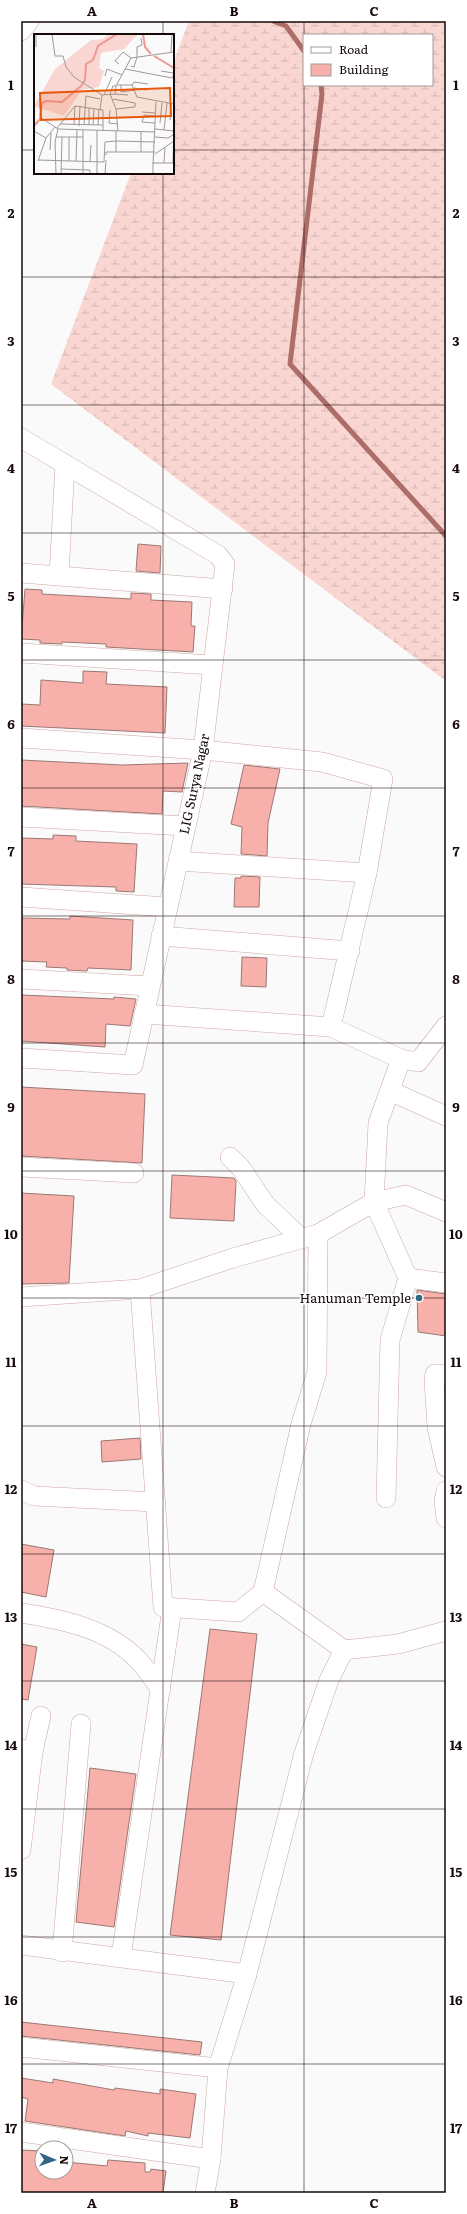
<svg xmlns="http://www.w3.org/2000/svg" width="467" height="2214" font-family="Literata,serif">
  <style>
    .wetland { fill: url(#wetland-marsh); fill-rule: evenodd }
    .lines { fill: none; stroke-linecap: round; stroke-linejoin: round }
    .stream { stroke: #ad6d69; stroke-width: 5 }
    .building { fill: #f7b0aa; stroke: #9c7875 }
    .minor-casing { stroke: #cda7a3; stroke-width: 20 }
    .minor { stroke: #fff; stroke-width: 19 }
    .grid { fill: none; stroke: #150808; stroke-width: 1; stroke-opacity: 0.55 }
    .poi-dot { fill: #326783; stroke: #fff; stroke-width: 1.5 }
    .labels { text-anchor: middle; stroke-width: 3; stroke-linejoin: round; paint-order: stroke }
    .street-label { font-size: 13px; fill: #150808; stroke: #fff }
    .poi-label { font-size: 13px; fill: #150808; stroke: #fff; text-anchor: end }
    .inset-river { fill: none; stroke: #ee9892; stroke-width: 2 }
    .inset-road { fill: none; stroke: #9e9999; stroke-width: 1 }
    .view { fill: #e8590c; fill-opacity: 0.15; stroke: #e8590c; stroke-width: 2 }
    .inset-edge { fill: none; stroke: #150808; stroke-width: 2 }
    .neatline { fill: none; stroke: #150808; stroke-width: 1.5 }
    .grid-label { font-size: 13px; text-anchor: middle; font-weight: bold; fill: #150808 }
  </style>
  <defs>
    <pattern id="wetland-marsh" width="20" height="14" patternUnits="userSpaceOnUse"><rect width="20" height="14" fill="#fad6d3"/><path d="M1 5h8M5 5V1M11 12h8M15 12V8" fill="none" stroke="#d5b6b4"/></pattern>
  </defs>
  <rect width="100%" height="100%" fill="#fafafa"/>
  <path class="wetland" d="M189,21H446V681L51,384L131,173H173V63ZM304,35H432V85H304Z"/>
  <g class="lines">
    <g class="stream">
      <path d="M273,21L286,26L304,51"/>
      <path d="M321,85L322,94L290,364L446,536"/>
    </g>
  </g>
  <g class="building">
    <path d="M138,544L161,546L160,573L136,571Z"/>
    <path d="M25,589L42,590V594L131,599V593L151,594V600L192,602L191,626H195L193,652L106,647V644L62,642V644L40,643V640L21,639Z"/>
    <path d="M83,671L107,672L106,684L167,687L165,733L21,726V704L40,705L41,680L83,683Z"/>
    <path d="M21,760L122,765L188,763L182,792L163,791L162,814L21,806Z"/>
    <path d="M244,765L280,769L268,823L267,856L241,854L242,827L231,824Z"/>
    <path d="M53,835L76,836V841L137,844L134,892L116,891V887L21,884V838L53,839Z"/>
    <path d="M241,876L260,877L259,907H234L235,878H241Z"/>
    <path d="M70,916L133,920L131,970L88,968L87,971L67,970V968L46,967L47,962L21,961V918L70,919Z"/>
    <path d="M242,957L267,958L266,987L241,986Z"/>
    <path d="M21,995L114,999V997L136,999L130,1026L106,1024L105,1047L21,1041Z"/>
    <path d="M21,1087L145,1094L142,1163L21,1156Z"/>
    <path d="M172,1175L234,1178L236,1181L234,1221L170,1218Z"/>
    <path d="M21,1193L74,1196L69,1283L21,1284Z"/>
    <path d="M417,1290L446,1294V1336L418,1332Z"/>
    <path d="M140,1438L141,1459L102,1462L101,1441Z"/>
    <path d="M21,1544L54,1550L46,1597L21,1592Z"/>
    <path d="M210,1629L257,1634L221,1940L170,1935Z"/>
    <path d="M21,1644L37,1647L28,1700L21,1699Z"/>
    <path d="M90,1768L136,1774L114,1927L76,1922Z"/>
    <path d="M21,2022L202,2042L200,2055L21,2036Z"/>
    <path d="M21,2078L53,2083V2079L114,2090L115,2088L160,2094V2089L196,2094L190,2138L148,2133V2136L126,2131L125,2136L25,2121L28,2099L21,2097Z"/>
    <path d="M21,2150L42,2151V2172H66V2162L107,2166L108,2160L145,2163V2172H150L151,2169L166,2171L163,2193H21Z"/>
  </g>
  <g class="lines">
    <g class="minor-casing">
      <g id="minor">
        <path d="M21,31L29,21"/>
        <path d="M21,438L218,555L225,564L203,750L133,1065L21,1058"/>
        <path d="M21,573L223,589"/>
        <path d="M59,576L65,464"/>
        <path d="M21,653L212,665"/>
        <path d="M21,738L203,750L322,762L383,779L367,873L331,1027"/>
        <path d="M21,817L185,826"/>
        <path d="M178,861L367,873"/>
        <path d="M21,897L167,907"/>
        <path d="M161,936L350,951"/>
        <path d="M21,979L150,986"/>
        <path d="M144,1014L331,1027L401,1059L378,1123L374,1202L408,1278L446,1283"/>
        <path d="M401,1059L418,1062L446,1026"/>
        <path d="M390,1091L446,1116"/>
        <path d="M230,1157L241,1168L265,1204L302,1239"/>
        <path d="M21,1167L134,1173"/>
        <path d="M140,1289L163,1607L238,1612L263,1592L301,1424L317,1372L318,1234"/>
        <path d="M21,1297L140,1289L233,1258L318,1234L374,1202L406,1195L446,1212"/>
        <path d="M446,1374H435L434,1380L437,1427L446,1467"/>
        <path d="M21,1490L34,1496L156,1502"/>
        <path d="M446,1491L444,1501L446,1518"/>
        <path d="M386,1498L390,1340L408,1278"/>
        <path d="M263,1592L344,1650"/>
        <path d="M21,1613C62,1619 109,1629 138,1660C147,1669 153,1680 161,1689"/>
        <path d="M21,1749L33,1752L21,1850"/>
        <path d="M33,1752L41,1716"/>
        <path d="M21,1945L247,1974"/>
        <path d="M62,1952L81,1724"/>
        <path d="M121,1957L172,1608"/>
        <path d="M21,2047L218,2068"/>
        <path d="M21,2132L211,2159"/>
        <path d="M205,2193L211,2159L218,2068L247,1974L304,1753L329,1680L344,1650L398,1644L446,1631"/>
      </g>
    </g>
    <use href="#minor" class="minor"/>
  </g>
  <path class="grid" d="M163,21V35M304,21V35M304,35V85M304,85V2193M21,150H35M173,150H446M163,173V2193M21,277H446M21,405H446M21,533H446M21,660H446M21,788H446M21,916H446M21,1043H446M21,1171H446M21,1298H446M21,1426H446M21,1554H446M21,1681H446M21,1809H446M21,1937H446M21,2064H446"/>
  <circle class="poi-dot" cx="419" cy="1298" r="4"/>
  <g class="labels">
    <g class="street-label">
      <text transform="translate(194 784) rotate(-78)" y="5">LIG Surya Nagar</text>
    </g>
    <g class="poi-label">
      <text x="411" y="1303">Hanuman Temple</text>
    </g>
  </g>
  <g transform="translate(34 34)">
    <rect width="140" height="140" fill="#fafafa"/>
    <path d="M74,0H104L90,15L67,19L65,34L70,37L65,53L48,56L30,82L0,72L21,35L57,6L69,5Z" fill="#fad6d3"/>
    <path class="inset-river" d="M109,0L111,13L117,20M120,22L140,34M0,92L6,85L8,69L12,67L28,68L47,52L51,46L52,30L59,26L64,12L83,0"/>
    <path class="inset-road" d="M18,0L21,22H29L32,33L40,43L68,61M2,13V0M137,18L138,0M103,23V13L108,11L107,4M85,30L81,27L89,18L97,24M97,32L100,33L103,23M91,35L138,44L140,40M127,37L139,39L140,36M71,42L73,35L88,41M83,51H98L100,48L114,50M87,51V58L101,56M98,51L103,63L140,70M82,52H79L76,60L82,75L84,97M100,54L113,56M81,60L94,61M70,61L78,43M79,65L101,69V73L82,75M41,72L69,76V97M66,76L68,61L81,60L82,52L97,24L140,18M76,76L75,89L84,90M108,78L121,79M121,82L110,81L108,88L121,89M6,83L24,95L121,98M136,86L137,70M126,89L128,69M26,90L69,91M40,91L41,72M50,91L52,62L66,65M55,91V74M59,91L60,75M64,91L65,75M45,92L46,72M23,94L41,72M121,95L140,97M130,96L133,69M0,97L12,104M82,97V107L121,108M22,103H49M121,103L134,104L139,101M16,116L17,99M107,118V98M121,120L140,107M72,121V118H121M4,126L70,128L71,108L82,107V118M4,127L12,104L21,93M35,127V103M42,127L43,96M56,127L57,111M130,129L131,114M139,129L140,89M119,130L122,68M27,135L56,136V140M22,140L21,108L24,95M27,140L28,103M49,140V96M63,140V96M71,140L72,126M119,140V129H140"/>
    <path class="view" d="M136,54L137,82L7,86L6,59Z"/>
    <rect width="140" height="140" class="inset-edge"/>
  </g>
  <rect width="467" height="2214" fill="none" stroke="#ffffff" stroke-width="44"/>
  <rect x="303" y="34" width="130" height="52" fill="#ffffff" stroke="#a19c9c"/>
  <rect x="311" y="47" width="20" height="6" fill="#ffffff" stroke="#a19c9c"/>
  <text x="339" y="54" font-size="12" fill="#150808">Road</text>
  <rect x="311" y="64" width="20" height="12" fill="#f7b0aa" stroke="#a19c9c"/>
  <text x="339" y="74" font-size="12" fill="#150808">Building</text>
  <g transform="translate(54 2160) rotate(92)"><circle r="19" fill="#ffffff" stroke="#a19c9c"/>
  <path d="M0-3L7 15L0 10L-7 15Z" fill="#326783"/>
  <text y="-6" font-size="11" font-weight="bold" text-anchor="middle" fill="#150808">N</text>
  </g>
  <rect x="22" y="22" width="423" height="2170" class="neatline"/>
  <g class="grid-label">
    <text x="92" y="16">A</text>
    <text x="234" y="16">B</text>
    <text x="374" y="16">C</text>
    <text x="11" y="90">1</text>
    <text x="456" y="90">1</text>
    <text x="11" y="218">2</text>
    <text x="456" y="218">2</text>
    <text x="11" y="346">3</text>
    <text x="456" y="346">3</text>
    <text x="11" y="473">4</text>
    <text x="456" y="473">4</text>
    <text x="11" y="601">5</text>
    <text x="456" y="601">5</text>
    <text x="11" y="729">6</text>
    <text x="456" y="729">6</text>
    <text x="11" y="856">7</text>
    <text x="456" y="856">7</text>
    <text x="11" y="984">8</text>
    <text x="456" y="984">8</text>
    <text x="11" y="1112">9</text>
    <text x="456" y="1112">9</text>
    <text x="11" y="1239">10</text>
    <text x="456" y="1239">10</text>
    <text x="11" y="1367">11</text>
    <text x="456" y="1367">11</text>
    <text x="11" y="1494">12</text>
    <text x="456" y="1494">12</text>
    <text x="11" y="1622">13</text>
    <text x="456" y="1622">13</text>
    <text x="11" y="1750">14</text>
    <text x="456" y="1750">14</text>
    <text x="11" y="1877">15</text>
    <text x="456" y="1877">15</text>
    <text x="11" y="2005">16</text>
    <text x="456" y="2005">16</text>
    <text x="11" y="2133">17</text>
    <text x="456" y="2133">17</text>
    <text x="92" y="2208">A</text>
    <text x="234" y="2208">B</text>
    <text x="374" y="2208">C</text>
  </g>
</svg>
